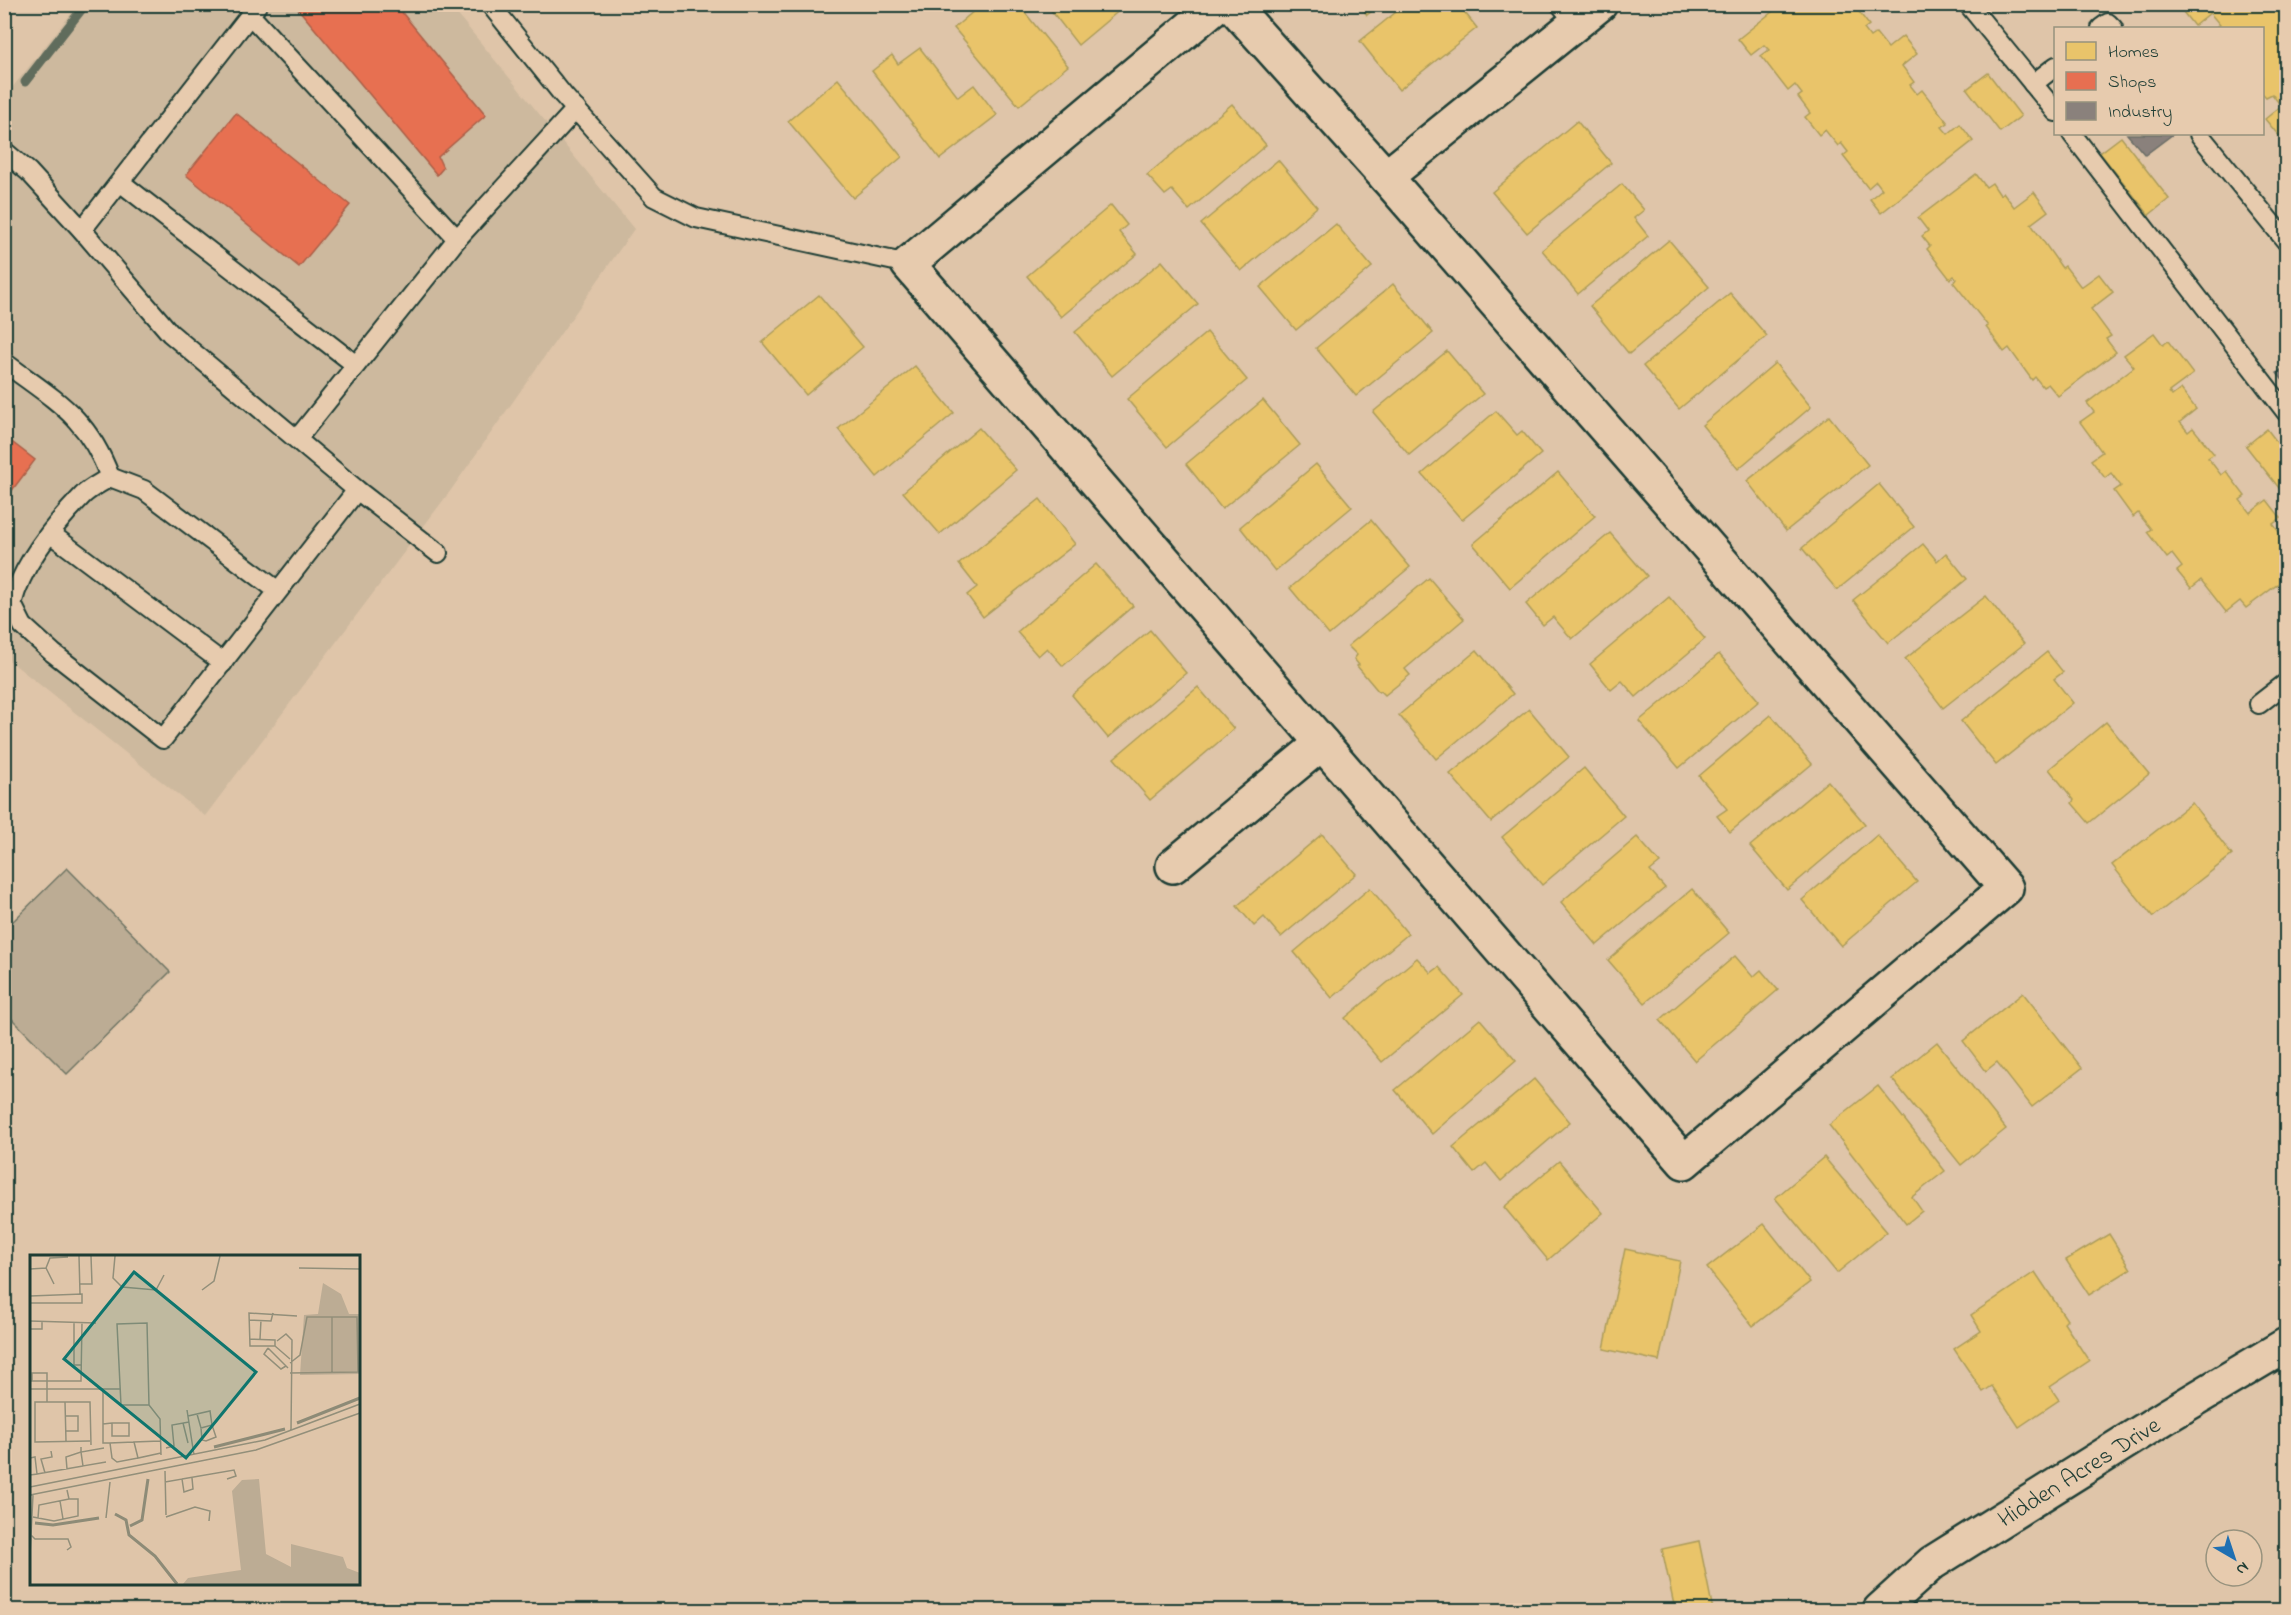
<svg xmlns="http://www.w3.org/2000/svg" width="2291" height="1615" font-family="'Indie Flower',sans-serif">
  <style>
    .built { fill: #cdb99e }
    .green { fill: #bcac94; stroke: #6e7464; stroke-width: 1.5 }
    .homes { fill: #e9c46a; stroke: #ac9c5a; stroke-width: 1.5 }
    .shops { fill: #e76f51; stroke: #ab6048; stroke-width: 1.5 }
    .industry { fill: #8a817c; stroke: #6a6d66; stroke-width: 1.5 }
    .lines { fill: none; stroke-linecap: round; stroke-linejoin: round }
    .stream { stroke: #616c5c; stroke-width: 9 }
    .service-casing { stroke: #1f3d34; stroke-width: 22 }
    .minor-casing { stroke: #1f3d34; stroke-width: 38 }
    .service { stroke: #e7cbae; stroke-width: 18 }
    .minor { stroke: #e7cbae; stroke-width: 33 }
    .labels { text-anchor: middle; stroke-width: 6; stroke-linejoin: round; paint-order: stroke }
    .street-label { font-size: 24px; fill: #1f3d34; stroke: #e7cbae }
    .inset-river { fill: none; stroke: #8d8b77; stroke-width: 3 }
    .inset-road { fill: none; stroke: #928f7a; stroke-width: 1.5 }
    .view { fill: #0f766e; fill-opacity: 0.15; stroke: #0f766e; stroke-width: 3 }
    .inset-edge { fill: none; stroke: #1f3d34; stroke-width: 3 }
  </style>
  <rect width="100%" height="100%" fill="#dfc5a9"/>
  <filter id="ink" filterUnits="userSpaceOnUse"><feTurbulence type="fractalNoise" baseFrequency=".0167" numOctaves="2"/><feDisplacementMap in="SourceGraphic" scale="12" xChannelSelector="R" yChannelSelector="G"/><feConvolveMatrix kernelMatrix="1 2 1 2 8 2 1 2 1" color-interpolation-filters="sRGB"/></filter>
  <g filter="url(#ink)">
    <path class="built" d="M78,5H468L457,14L634,229L451,490L205,816L5,657L4,98Z"/>
    <path class="green" d="M67,868L170,972L67,1074L5,1012L4,930Z"/>
    <g class="homes">
      <path d="M982,4H1018L1068,66L1019,106L954,28Z"/>
      <path d="M1046,4H1127L1078,45Z"/>
      <path d="M1359,4H1381L1367,15Z"/>
      <path d="M1406,4H1458L1477,28L1399,90L1360,41Z"/>
      <path d="M1782,4H1853L1869,25L1864,29L1870,37L1876,33L1888,48L1903,36L1917,54L1902,66L1914,82L1910,85L1917,94L1922,90L1948,123L1942,127L1948,134L1960,124L1973,141L1881,213L1870,199L1882,189L1876,181L1868,188L1843,156L1848,152L1841,143L1838,146L1825,130L1819,135L1805,117L1810,113L1798,97L1802,94L1795,85L1788,91L1761,56L1769,50L1764,45L1751,55L1738,39Z"/>
      <path d="M2185,4H2286V130L2279,136L2265,119L2281,106L2272,94L2266,97L2262,93V28H2215L2220,25L2210,13L2194,26L2180,8Z"/>
      <path d="M920,48L958,97L974,85L997,115L940,159L872,71L892,55L898,64Z"/>
      <path d="M1988,73L2021,116L2000,132L1967,89Z"/>
      <path d="M838,79L902,157L853,198L788,121Z"/>
      <path d="M1232,104L1266,145L1189,210L1172,190L1165,195L1147,175Z"/>
      <path d="M1577,121L1611,163L1527,233L1492,192Z"/>
      <path d="M2121,137L2169,199L2149,215L2100,153Z"/>
      <path d="M1278,160L1317,207L1241,271L1201,224Z"/>
      <path d="M1976,174L1986,187L1992,183L2000,195L2003,192L2014,207L2034,192L2048,211L2031,224L2062,268L2065,266L2081,287L2099,274L2113,292L2091,309L2111,336L2106,339L2116,352L2058,396L2048,384L2043,387L2035,377L2032,380L2009,348L2004,352L1986,327L1988,326L1953,282L1957,279L1954,276L1950,279L1927,249L1930,246L1922,236L1928,231L1918,218Z"/>
      <path d="M1622,184L1644,210L1634,218L1648,236L1578,294L1542,250Z"/>
      <path d="M1111,205L1127,225L1119,232L1137,254L1061,317L1027,276Z"/>
      <path d="M1336,224L1372,267L1296,330L1260,287Z"/>
      <path d="M1669,240L1709,287L1629,354L1590,306Z"/>
      <path d="M1162,261L1198,304L1112,376L1075,332Z"/>
      <path d="M1393,284L1433,333L1356,396L1316,348Z"/>
      <path d="M1730,293L1767,336L1679,409L1643,366Z"/>
      <path d="M819,295L863,347L806,395L762,342Z"/>
      <path d="M1207,332L1247,380L1167,447L1127,399Z"/>
      <path d="M2154,333L2163,345L2168,341L2193,374L2169,392L2172,396L2181,389L2196,409L2180,422L2188,432L2193,428L2214,454L2208,458L2221,475L2226,471L2245,496L2240,500L2250,513L2267,500L2281,518L2273,524L2282,536L2286,532V578L2246,608L2240,601L2226,612L2201,580L2191,588L2177,571L2182,567L2172,554L2167,558L2147,532L2151,529L2138,513L2133,517L2114,491L2121,486L2111,473L2105,478L2091,460L2102,452L2080,422L2094,412L2087,403L2134,367L2124,355Z"/>
      <path d="M1447,351L1483,394L1409,455L1373,412Z"/>
      <path d="M1775,363L1811,407L1738,469L1702,425Z"/>
      <path d="M915,366L954,413L877,477L838,429Z"/>
      <path d="M1263,400L1300,445L1222,509L1186,464Z"/>
      <path d="M1496,411L1517,435L1522,431L1541,454L1462,520L1422,474Z"/>
      <path d="M1829,416L1868,465L1786,531L1747,481Z"/>
      <path d="M979,428L1016,470L940,534L903,492Z"/>
      <path d="M2267,429L2286,454V482L2279,488L2246,446Z"/>
      <path d="M1316,464L1352,507L1275,571L1240,527Z"/>
      <path d="M1558,472L1595,516L1510,588L1473,544Z"/>
      <path d="M1879,484L1914,527L1837,590L1802,548Z"/>
      <path d="M1040,499L1075,544L983,617L967,595L977,587L959,564Z"/>
      <path d="M1371,520L1410,567L1329,635L1290,588Z"/>
      <path d="M1610,533L1647,576L1572,639L1553,617L1543,625L1526,604Z"/>
      <path d="M1923,544L1937,561L1946,553L1967,579L1888,643L1853,600Z"/>
      <path d="M1096,564L1133,606L1063,666L1047,648L1038,656L1017,632Z"/>
      <path d="M1429,578L1464,619L1405,669L1410,675L1385,695L1381,691L1379,692L1357,666L1359,665L1354,659L1357,655L1348,646Z"/>
      <path d="M1986,596L2024,644L1943,708L1905,659Z"/>
      <path d="M1669,597L1705,639L1636,697L1622,681L1611,690L1590,664Z"/>
      <path d="M1150,630L1186,673L1108,738L1072,695Z"/>
      <path d="M1477,650L1513,694L1436,759L1399,715Z"/>
      <path d="M2047,652L2063,672L2054,679L2073,703L1996,765L1961,721Z"/>
      <path d="M1719,654L1759,701L1679,768L1639,721Z"/>
      <path d="M1198,687L1234,729L1150,800L1114,758Z"/>
      <path d="M1529,709L1569,757L1491,822L1450,774Z"/>
      <path d="M1771,715L1812,764L1730,832L1717,816L1727,809L1699,776Z"/>
      <path d="M2106,722L2149,774L2089,823L2072,803L2074,800L2049,769Z"/>
      <path d="M1584,768L1624,816L1542,885L1502,837Z"/>
      <path d="M1828,781L1865,824L1787,890L1750,846Z"/>
      <path d="M2192,803L2232,855L2153,917L2112,865Z"/>
      <path d="M1322,834L1356,874L1281,937L1264,917L1254,926L1237,906Z"/>
      <path d="M1877,835L1917,882L1841,946L1802,900Z"/>
      <path d="M1637,837L1660,863L1650,871L1665,888L1597,945L1561,902Z"/>
      <path d="M1370,888L1408,934L1332,998L1294,952Z"/>
      <path d="M1692,889L1729,933L1645,1003L1608,960Z"/>
      <path d="M1735,956L1753,977L1761,970L1778,990L1695,1061L1660,1020Z"/>
      <path d="M1417,958L1431,973L1439,967L1463,995L1382,1062L1345,1018Z"/>
      <path d="M2023,993L2082,1068L2032,1107L1997,1062L1986,1071L1963,1041Z"/>
      <path d="M1480,1019L1516,1061L1432,1134L1395,1090Z"/>
      <path d="M1937,1042L2006,1129L1961,1165L1892,1079Z"/>
      <path d="M1534,1079L1570,1122L1501,1181L1486,1163L1474,1173L1453,1147Z"/>
      <path d="M1878,1086L1945,1171L1912,1197L1922,1211L1906,1224L1829,1125Z"/>
      <path d="M1824,1157L1887,1232L1837,1273L1775,1198Z"/>
      <path d="M1559,1161L1603,1213L1548,1260L1504,1207Z"/>
      <path d="M1764,1224L1810,1282L1753,1326L1707,1268Z"/>
      <path d="M2109,1234L2131,1269L2089,1295L2066,1260Z"/>
      <path d="M1625,1249L1680,1261L1659,1361L1604,1349Z"/>
      <path d="M2035,1272L2067,1320L2064,1323L2089,1361L2050,1387L2059,1400L2019,1427L1992,1386L1983,1392L1954,1349L1981,1331L1971,1315Z"/>
      <path d="M1699,1541L1713,1610H1675L1662,1549Z"/>
    </g>
    <g class="shops">
      <path d="M294,4H395L486,115L438,157L443,168L437,175Z"/>
      <path d="M236,113L350,205L299,267L186,175Z"/>
      <path d="M4,436L35,460L4,501Z"/>
    </g>
    <g class="industry">
      <path d="M2127,134H2173L2145,155Z"/>
      <path d="M2286,366V384L2277,373Z"/>
    </g>
    <g class="lines">
      <path class="stream" d="M25,82L86,4"/>
      <g class="service-casing">
        <g id="service">
          <path d="M258,4L250,15L457,239L297,439"/>
          <path d="M490,4L563,95L654,197L696,218L908,264"/>
          <path d="M1560,4L1576,24"/>
          <path d="M1968,4L2056,112"/>
          <path d="M2101,28L2108,23L2113,28"/>
          <path d="M2033,84L2056,66"/>
          <path d="M2072,134L2286,412"/>
          <path d="M2199,134L2286,241"/>
          <path d="M4,151L29,172L82,230L170,333L357,490L438,553"/>
          <path d="M120,182L356,365"/>
          <path d="M82,230L250,15"/>
          <path d="M457,239L576,109"/>
          <path d="M4,362C54,400 87,415 110,477"/>
          <path d="M51,534L223,663"/>
          <path d="M278,591L144,490L110,477C101,483 90,488 83,495C54,525 22,564 12,604L23,626L53,653L163,739L357,490"/>
          <path d="M2259,704L2286,683"/>
        </g>
      </g>
      <g class="minor-casing">
        <g id="minor">
          <path d="M1218,4L908,264L1684,1162L2006,888L1386,177L1231,4"/>
          <path d="M1386,177L1600,4"/>
          <path d="M1173,866L1322,743"/>
          <path id="s1" d="M1880,1610L1932,1563L2167,1416L2286,1345"/>
        </g>
      </g>
      <use href="#service" class="service"/>
      <use href="#minor" class="minor"/>
    </g>
  </g>
  <g class="labels">
    <g class="street-label">
      <text dy="8" stroke="none"><textPath href="#s1" startOffset="243">Hidden Acres Drive</textPath></text>
    </g>
  </g>
  <g transform="translate(30 1255)">
    <rect width="330" height="330" fill="#dfc5a9"/>
    <path d="M293,28L311,39L319,59H330V119L270,120L274,60L288,59ZM229,224L236,299L261,312V289L313,302L317,313L330,318V329H153L158,323L211,315L202,236L212,225Z" fill="#bcac94"/>
    <path class="inset-river" d="M267,168L330,143M184,192L255,174M85,259L96,265L99,280L125,301L147,329M5,268L23,270L69,263M100,271L112,265L118,224"/>
    <path class="inset-road" d="M49,1L50,39M85,1L83,23L92,32L126,35L134,20M16,13L20,3L38,2M269,13L330,14M0,14L16,13L24,29M50,29H62L61,1M172,35L184,26L190,1M0,41L52,39V48H0M302,62V118M219,65L241,66L243,58M0,66L66,68M44,67V110H51M117,68L119,150H91L87,69ZM0,74H12V66M220,84L245,85V91L260,104M230,84L231,65M247,86L256,79L262,85L261,176M245,91H220L219,58L267,61M238,93L234,99L251,114L256,111M238,93L258,113M260,108L270,100L277,62H327L328,117L260,118M0,126H51L52,67M2,126V118H17V147M0,134H90M73,134V188H80M35,147L36,186M119,150L130,164L131,200M157,155L164,200M36,161H48V176H36M158,161L180,156L182,170L171,173L167,159M153,168L158,188M73,169L82,168H99V181H82V168M171,173L172,185L176,186L186,182L182,170M60,186L5,187V147H60L61,190M130,186L104,187L108,203L131,198M104,187L80,188L82,203L87,207L108,203M74,193L51,197L53,211L76,207M136,193L144,191L142,170L159,167M0,203L5,202L7,219L0,220M37,214L36,202L51,197V192M135,216L136,260M15,218L11,204L22,202L21,196M7,219L53,211M152,224L204,215L206,221L197,224M135,227L152,224L154,237L163,234L162,223M0,232L235,185L330,149M0,240L226,195L330,158M30,246L33,264M3,262L24,266L48,261V244H39L37,235M136,262L165,252L180,256L179,266M8,263L9,250L39,244M76,263L80,227M1,280L5,284H38L41,292L37,295M0,300L3,240"/>
    <path class="view" d="M104,17L226,117L156,203L34,104Z"/>
    <rect width="330" height="330" class="inset-edge"/>
  </g>
  <rect width="2291" height="1615" fill="none" stroke="#e7cbae" stroke-width="24"/>
  <rect x="12" y="12" width="2267" height="1591" fill="none" stroke="#1f3d34" stroke-width="2" filter="url(#ink)"/>
  <rect x="2054" y="27" width="210" height="108" fill="#e7cbae" stroke="#97927d" stroke-width="1.5"/>
  <rect x="2066" y="42" width="30" height="18" fill="#e9c46a" stroke="#97927d" stroke-width="1.5"/>
  <text x="2108" y="57" font-size="18" fill="#1f3d34">Homes</text>
  <rect x="2066" y="72" width="30" height="18" fill="#e76f51" stroke="#97927d" stroke-width="1.5"/>
  <text x="2108" y="87" font-size="18" fill="#1f3d34">Shops</text>
  <rect x="2066" y="102" width="30" height="18" fill="#8a817c" stroke="#97927d" stroke-width="1.5"/>
  <text x="2108" y="117" font-size="18" fill="#1f3d34">Industry</text>
  <g transform="translate(2234 1558) rotate(141)"><circle r="28" fill="#e7cbae" stroke="#97927d" stroke-width="1.5"/>
  <path d="M0-4.5L10 22L0 15L-10 22Z" fill="#1f6fb2"/>
  <text y="-9" font-size="16" font-weight="bold" text-anchor="middle" fill="#1f3d34">N</text>
  </g>
</svg>
